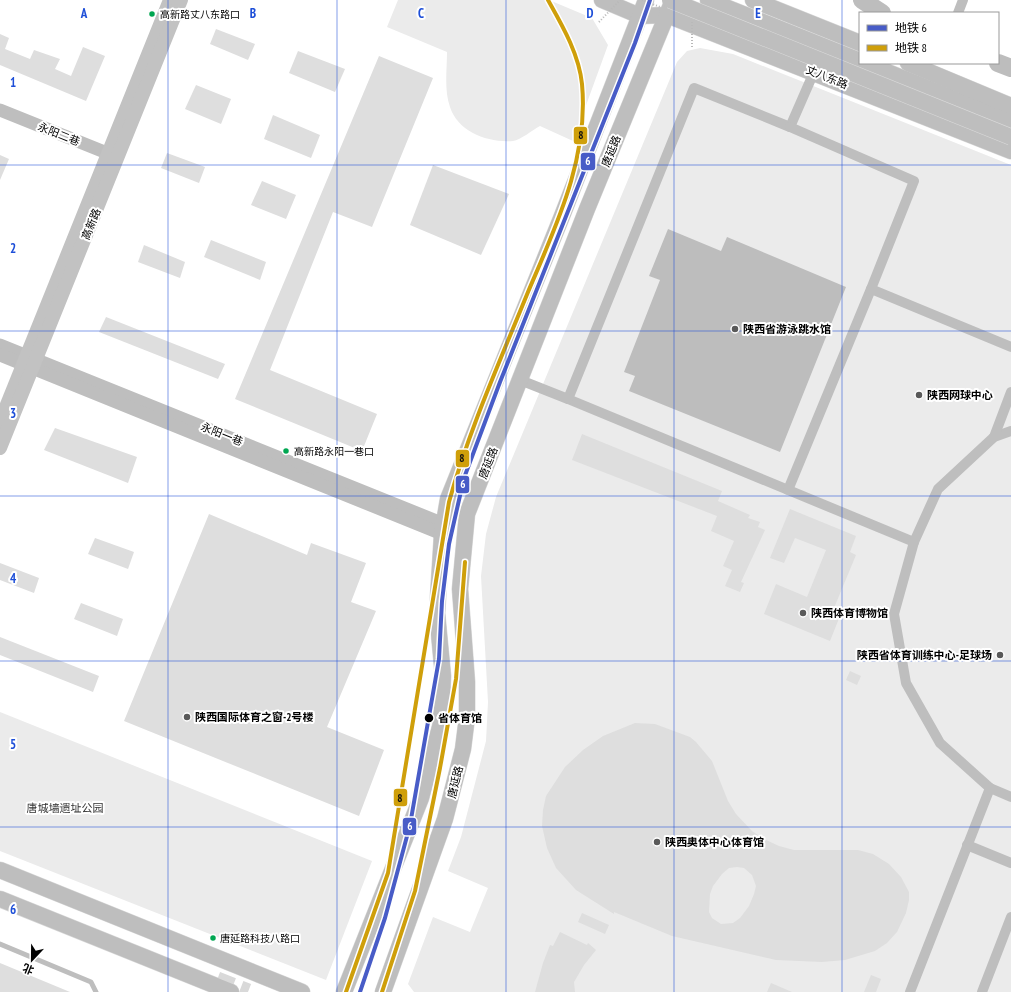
<svg xmlns="http://www.w3.org/2000/svg" width="1011" height="992" font-family="'PT Sans Narrow','Noto Sans SC',sans-serif">
  <style>
    .green { fill: #ebebeb }
    .water { fill: #bdbdbd }
    .lines { fill: none; stroke-linecap: round; stroke-linejoin: round }
    .river { stroke: #bdbdbd; stroke-width: 18 }
    .building { fill: #dedede; fill-rule: evenodd }
    .trunk-tunnel { stroke: #d9d9d9; stroke-width: 17; stroke-dasharray: 17 8; stroke-linecap: butt }
    .primary-casing { stroke: #dbdbdb; stroke-width: 17 }
    .service { stroke: #bebebe; stroke-width: 5 }
    .minor { stroke: #bebebe; stroke-width: 10 }
    .tertiary { stroke: #bebebe; stroke-width: 13 }
    .secondary { stroke: #c2c2c2; stroke-width: 14 }
    .primary { stroke: #bebebe; stroke-width: 16 }
    .primary-bridge-casing { stroke: #dbdbdb; stroke-width: 17; stroke-linecap: butt }
    .path-bridge { stroke: #b9b9b9; stroke-width: 2; stroke-dasharray: 1 2; stroke-linecap: butt }
    .primary-bridge { stroke: #bebebe; stroke-width: 16 }
    .metro-1-casing { stroke: #fff; stroke-width: 7 }
    .metro-2-casing { stroke: #fff; stroke-width: 7 }
    .metro-1 { stroke: #485cc7; stroke-width: 4 }
    .metro-2 { stroke: #cf9f0a; stroke-width: 4 }
    .grid { fill: none; stroke: #1d4ed8; stroke-width: 1; stroke-opacity: 0.55 }
    .bus-dot { fill: #00a651; stroke: #fff; stroke-width: 1.5 }
    .poi-dot { fill: #595959; stroke: #fff; stroke-width: 1.5 }
    .stop-dot { fill: #000; stroke: #fff; stroke-width: 1.5 }
    .labels { text-anchor: middle; stroke-width: 4; stroke-linejoin: round; paint-order: stroke }
    .bus-label { font-size: 10px; fill: #000; stroke: #fff; text-anchor: start }
    .street-label { font-size: 11px; fill: #000; stroke: #fff }
    .poi-label { font-size: 11px; font-weight: bold; fill: #000; stroke: #fff; text-anchor: start }
    .stop-label { font-size: 11px; font-weight: bold; fill: #000; stroke: #fff; text-anchor: start }
    .park-label { font-size: 11px; fill: #313131; stroke: #fff }
    .grid-label { font-size: 13px; text-anchor: middle; font-weight: bold; fill: #1d4ed8; stroke: #fff; stroke-width: 4; stroke-linejoin: round; paint-order: stroke }
    .line-badge { stroke: #fff; stroke-width: 1.5 }
    .badge-label { font-size: 11px; text-anchor: middle; font-weight: bold; fill: #fff }
    .pale-badge-label { font-size: 11px; text-anchor: middle; font-weight: bold; fill: #111 }
  </style>
  <rect width="100%" height="100%" fill="#fff"/>
  <g class="green">
    <path d="M398,0H549L592,18L608,45L573,141L540,126C532,130 521,140 513,141C488,143 458,132 450,107C444,90 447,70 447,52L387,27Z"/>
    <path d="M700,48L733,54L1011,165V992H414L408,984L433,917L470,932L488,888L448,871L461,837L486,741L488,702L481,576L486,534L496,497L677,62L687,51Z"/>
    <path d="M0,712L372,861L326,980L0,851Z"/>
  </g>
  <path class="water" d="M668,229L721,251L727,237L846,287L780,452L629,391L635,376L624,372L660,280L649,276Z"/>
  <g class="lines">
    <g class="river">
      <path d="M862,0L882,13"/>
      <path d="M998,63L1011,68"/>
    </g>
  </g>
  <g class="building">
    <path d="M216,29L255,44L248,60L210,44Z"/>
    <path d="M0,34L9,38L5,49L30,59L34,50L60,59L55,69L71,76L83,47L105,56L86,101L0,65Z"/>
    <path d="M298,51L345,69L335,92L289,73Z"/>
    <path d="M379,56L433,78L372,227L333,212L270,370L377,414L362,451L235,399Z"/>
    <path d="M196,85L231,99L221,124L185,109Z"/>
    <path d="M273,115L320,135L311,158L264,139Z"/>
    <path d="M167,153L205,167L199,183L161,168Z"/>
    <path d="M0,155L9,159L0,180Z"/>
    <path d="M433,165L509,194L481,255L410,225Z"/>
    <path d="M262,181L296,195L286,219L251,205Z"/>
    <path d="M211,240L266,262L260,280L204,257Z"/>
    <path d="M144,245L185,262L180,278L138,262Z"/>
    <path d="M106,317L225,364L218,379L99,332Z"/>
    <path d="M55,428L137,457L128,483L44,450Z"/>
    <path d="M582,434L722,491L718,501L750,515L748,518L760,522L758,527L765,530L741,582L744,583L740,592L725,586L732,570L723,566L734,541L711,531L717,516L572,460Z"/>
    <path d="M790,509L856,536L850,552L856,555L834,608L842,611L830,641L764,614L776,584L807,597L826,550L795,538L784,563L770,558Z"/>
    <path d="M209,514L307,555L311,543L366,563L351,602L376,611L327,727L384,750L359,816L124,721Z"/>
    <path d="M95,538L134,552L128,569L88,554Z"/>
    <path d="M0,563L39,578L34,593L0,580Z"/>
    <path d="M81,603L123,619L117,636L74,619Z"/>
    <path d="M0,637L99,676L93,692L0,655Z"/>
    <path d="M850,671L861,676L857,685L846,680Z"/>
    <path d="M635,723L655,724L690,737L696,742L712,761L728,801L736,814L752,831L764,839L779,846L794,850H858L873,854L889,864L901,877L909,892V900L906,913L897,932L887,943L875,951L845,960L822,962L776,960L672,936L614,912V914L576,890L556,868L547,848L542,826L543,810L546,796L565,767L583,750L603,736ZM737,867L744,868L752,875L756,886L754,894L749,906L740,918L733,923L721,924L712,918L709,912L710,894L713,886L722,874L729,868Z"/>
    <path d="M582,913L609,925L605,934L578,922Z"/>
    <path d="M560,932L587,945L588,943L596,950L584,965L574,982L575,992H535L543,963L550,945L553,946Z"/>
    <path d="M0,963L70,992H0Z"/>
    <path d="M871,975L881,979L876,992H864Z"/>
    <path d="M771,983L792,992H767Z"/>
  </g>
  <g class="lines">
    <path class="trunk-tunnel" d="M217,980L248,992"/>
    <g class="primary-casing">
      <g id="primary">
        <path d="M602,0L640,16L667,15L1011,151"/>
        <path d="M708,0L860,61"/>
        <path d="M753,0L860,43"/>
        <path d="M865,63L1011,122"/>
        <path d="M908,63L1011,106"/>
        <path d="M0,870L302,992"/>
        <path d="M0,899L231,992"/>
        <path d="M344,992L421,798L441,723L443,676L437,613L442,534L448,499L562,216L646,0"/>
        <path d="M383,992L445,819L463,749L467,717V682L460,589L467,514L587,209L673,0"/>
      </g>
    </g>
    <path class="service" d="M0,944L91,982L96,992"/>
    <g class="minor">
      <path d="M958,13L963,0"/>
      <path d="M814,72L790,127L694,88L568,399L914,542"/>
      <path d="M790,127L914,181L871,289L1011,347"/>
      <path d="M520,380L568,399"/>
      <path d="M1011,431L994,437L938,489L914,542L894,614L906,683L940,743L990,788L1011,797"/>
      <path d="M994,437L1011,392"/>
      <path d="M788,490L871,289"/>
      <path d="M967,845L1011,863"/>
      <path d="M910,992L990,788"/>
      <path d="M982,992L1011,917"/>
    </g>
    <g class="tertiary">
      <path d="M0,110L117,157"/>
      <path d="M0,345L444,524"/>
      <path d="M0,355L442,534"/>
    </g>
    <g class="secondary">
      <path d="M0,422L170,0"/>
      <path d="M0,448L181,0"/>
    </g>
    <use href="#primary" class="primary"/>
    <g class="primary-bridge-casing">
      <path id="primary-bridge" d="M670,0L1011,137"/>
    </g>
    <g class="path-bridge">
      <path d="M642,0L660,7"/>
      <path d="M599,22L620,0"/>
      <path d="M692,22V47"/>
    </g>
    <use href="#primary-bridge" class="primary-bridge"/>
    <g class="metro-1-casing">
      <path id="metro-1" d="M360,992L385,918L410,825L439,659L442,601L449,544L464,478L500,382L635,43L650,0"/>
    </g>
    <g class="metro-2-casing">
      <g id="metro-2">
        <path d="M346,992L388,873L449,502C469,430 500,361 528,292C556,226 589,158 582,84C579,54 562,25 548,0"/>
        <path d="M382,992L415,891L440,768L456,679L465,562"/>
      </g>
    </g>
    <use href="#metro-1" class="metro-1"/>
    <use href="#metro-2" class="metro-2"/>
  </g>
  <path class="grid" d="M168,0V992M337,0V992M506,0V992M674,0V992M842,0V992M0,165H1011M0,331H1011M0,496H1011M0,661H1011M0,827H1011"/>
  <g class="bus-dot">
    <circle cx="152" cy="14" r="3.5"/>
    <circle cx="286" cy="451" r="3.5"/>
    <circle cx="213" cy="938" r="3.5"/>
  </g>
  <g class="poi-dot">
    <circle cx="735" cy="329" r="4"/>
    <circle cx="919" cy="395" r="4"/>
    <circle cx="803" cy="613" r="4"/>
    <circle cx="1000" cy="655" r="4"/>
    <circle cx="187" cy="717" r="4"/>
    <circle cx="657" cy="842" r="4"/>
  </g>
  <circle class="stop-dot" cx="429" cy="718" r="5"/>
  <g class="labels">
    <g class="bus-label">
      <text x="160" y="18">高新路丈八东路口</text>
      <text x="294" y="455">高新路永阳一巷口</text>
      <text x="220" y="942">唐延路科技八路口</text>
    </g>
    <g class="street-label">
      <text transform="translate(827 77) rotate(22)" y="4">丈八东路</text>
      <text transform="translate(59 134) rotate(22)" y="4">永阳二巷</text>
      <text transform="translate(611 151) rotate(-68)" y="4">唐延路</text>
      <text transform="translate(91 224) rotate(-68)" y="4">高新路</text>
      <text transform="translate(222 434) rotate(22)" y="4">永阳一巷</text>
      <text transform="translate(488 463) rotate(-69)" y="4">唐延路</text>
      <text transform="translate(455 782) rotate(-76)" y="4">唐延路</text>
    </g>
    <g class="poi-label">
      <text x="743" y="333">陕西省游泳跳水馆</text>
      <text x="927" y="399">陕西网球中心</text>
      <text x="811" y="617">陕西体育博物馆</text>
      <text x="992" y="659" text-anchor="end">陕西省体育训练中心-足球场</text>
      <text x="195" y="721">陕西国际体育之窗-2号楼</text>
      <text x="665" y="846">陕西奥体中心体育馆</text>
    </g>
    <g class="stop-label">
      <text x="438" y="722">省体育馆</text>
    </g>
    <g class="park-label">
      <text x="65" y="812">唐城墙遗址公园</text>
    </g>
  </g>
  <g class="grid-label">
    <text x="84" y="18">A</text>
    <text x="253" y="18">B</text>
    <text x="421" y="18">C</text>
    <text x="590" y="18">D</text>
    <text x="758" y="18">E</text>
    <text x="13" y="87">1</text>
    <text x="13" y="253">2</text>
    <text x="13" y="418">3</text>
    <text x="13" y="583">4</text>
    <text x="13" y="749">5</text>
    <text x="13" y="914">6</text>
  </g>
  <g class="line-badge">
    <rect x="573" y="126" width="15" height="19" rx="4" fill="#cf9f0a"/>
    <rect x="580" y="152" width="16" height="19" rx="4" fill="#485cc7"/>
    <rect x="455" y="449" width="15" height="19" rx="4" fill="#cf9f0a"/>
    <rect x="455" y="475" width="15" height="19" rx="4" fill="#485cc7"/>
    <rect x="393" y="788" width="15" height="19" rx="4" fill="#cf9f0a"/>
    <rect x="402" y="817" width="15" height="19" rx="4" fill="#485cc7"/>
  </g>
  <g class="badge-label">
    <text x="588" y="165">6</text>
    <text x="463" y="488">6</text>
    <text x="410" y="830">6</text>
  </g>
  <g class="pale-badge-label">
    <text x="581" y="139">8</text>
    <text x="462" y="462">8</text>
    <text x="400" y="802">8</text>
  </g>
  <rect x="859" y="12" width="140" height="52" fill="#ffffff" stroke="#999999"/>
  <rect x="867" y="25" width="20" height="6" fill="#485cc7" stroke="#999999"/>
  <text x="895" y="32" font-size="12" fill="#000000">地铁 6</text>
  <rect x="867" y="45" width="20" height="6" fill="#cf9f0a" stroke="#999999"/>
  <text x="895" y="52" font-size="12" fill="#000000">地铁 8</text>
  <g transform="translate(32 960) rotate(202)" stroke="#ffffff" stroke-width="3" paint-order="stroke">
  <path d="M0-3L7 15L0 10L-7 15Z" fill="#000000"/>
  <text y="-6" font-size="11" font-weight="bold" text-anchor="middle" fill="#000000">北</text>
  </g>
</svg>
